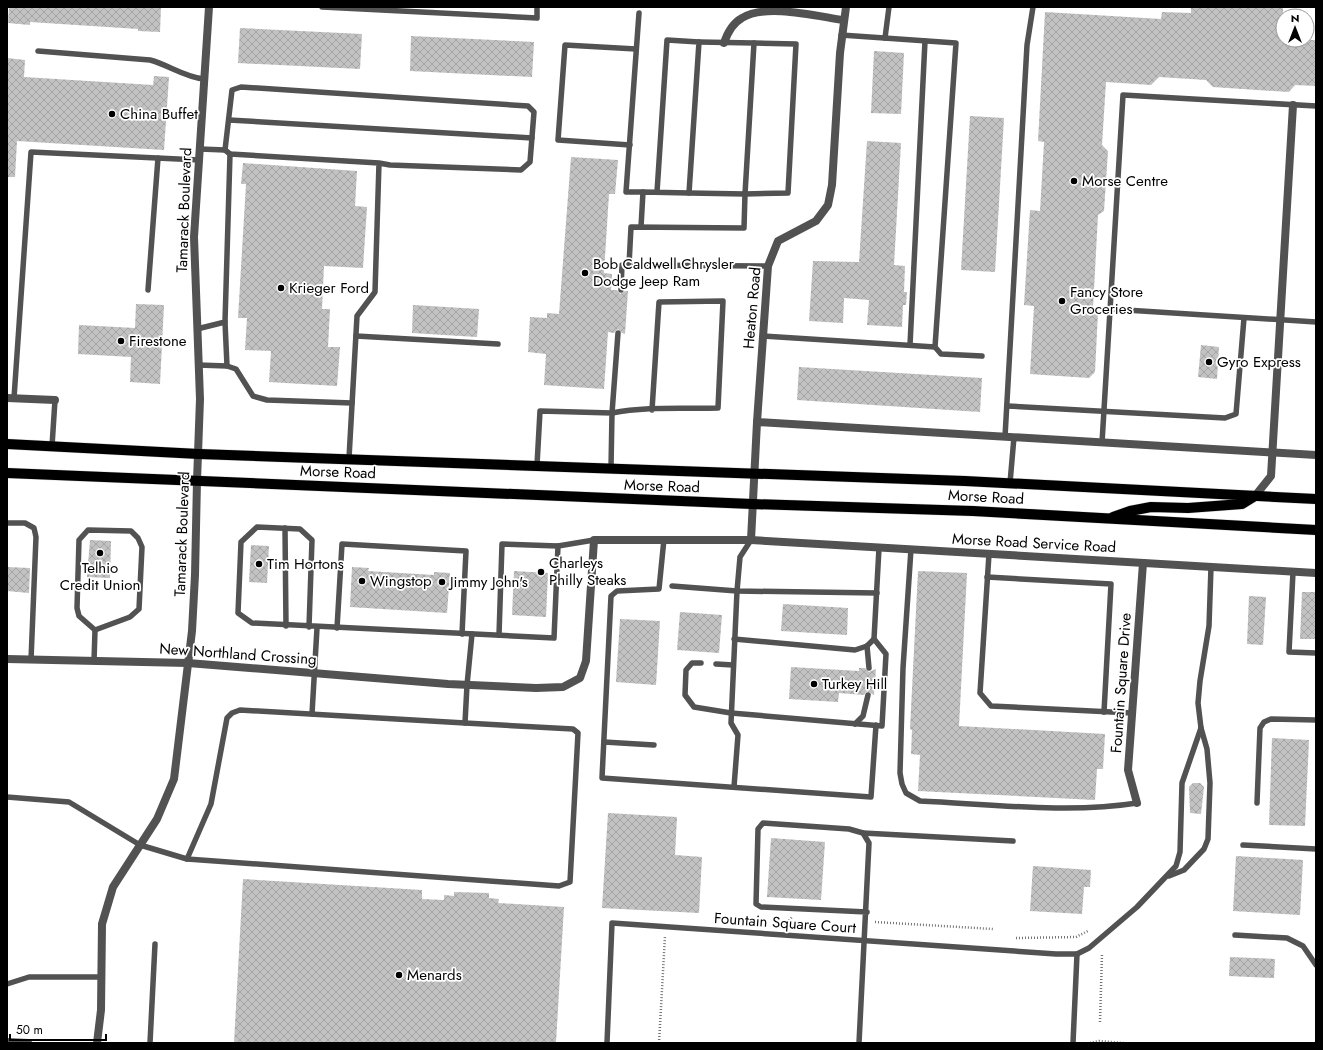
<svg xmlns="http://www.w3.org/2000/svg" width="1323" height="1050" font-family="Jost,sans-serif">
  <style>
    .building { fill: url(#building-cross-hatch) }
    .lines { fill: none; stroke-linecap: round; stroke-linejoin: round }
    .primary-casing { stroke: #dbdbdb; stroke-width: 11 }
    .path { stroke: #747474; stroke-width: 2.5; stroke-dasharray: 1 2; stroke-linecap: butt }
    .service { stroke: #525252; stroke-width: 5.5 }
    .minor { stroke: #525252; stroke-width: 8 }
    .tertiary { stroke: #525252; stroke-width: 8 }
    .primary { stroke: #000; stroke-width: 10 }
    .poi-dot { fill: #000; stroke: #fff; stroke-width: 1.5 }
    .labels { text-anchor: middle; stroke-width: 3.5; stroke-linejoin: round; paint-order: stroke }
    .poi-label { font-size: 15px; fill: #000; stroke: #fff; text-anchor: start }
    .street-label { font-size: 15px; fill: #000; stroke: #fff }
  </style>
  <defs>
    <pattern id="building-cross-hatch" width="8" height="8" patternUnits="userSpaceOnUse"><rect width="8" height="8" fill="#c2c2c2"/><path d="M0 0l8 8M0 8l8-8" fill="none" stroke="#a5a5a5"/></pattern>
  </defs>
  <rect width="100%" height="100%" fill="#fff"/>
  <g class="building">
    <path d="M9,7H161L160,32L138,31V29L30,22V25L8,23Z"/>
    <path d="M1191,7H1283V40H1316V86L1295,85L1289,92L1213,87L1206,80L1159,77L1151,85L1106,82L1102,145L1108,151L1104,211L1098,215L1093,308L1098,312L1095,372L1089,378L1030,374L1034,306L1024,305L1030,210L1040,211L1044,142L1038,141L1045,12L1161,19L1162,12L1191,13Z"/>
    <path d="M240,28L362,34L360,69L238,63Z"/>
    <path d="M411,36L534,42L532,77L410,71Z"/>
    <path d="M874,51L904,53L901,114L871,113Z"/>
    <path d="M7,58L25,60L24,77L153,85L154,76L169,77L164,150L17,141L15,177H7Z"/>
    <path d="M970,116L1004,118L995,272L961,270Z"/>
    <path d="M867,141L901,143L894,265L905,266L904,292H907L906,305H903L902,327L867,325L869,300L844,298L843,323L809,321L813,261L859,262Z"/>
    <path d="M571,157L618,160L615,194H609L604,273L612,274L611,290H617L620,294L625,291H628L625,334L622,333L618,329L614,333L608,332L604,389L544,385L546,354L528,352L530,317L547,318V313L559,314Z"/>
    <path d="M243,163L357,171L355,206L367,207L363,268L324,266L322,309H330L328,347H340L337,386L269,382L271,351L245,350L247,318H238L246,184H241Z"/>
    <path d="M136,304L164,305L160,384L130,382L131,357L78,354L79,325L135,328Z"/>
    <path d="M413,305L479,309L477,337L412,333Z"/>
    <path d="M1201,345L1219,347L1217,379L1198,377Z"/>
    <path d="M799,367L982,378L980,412L797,400Z"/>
    <path d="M90,540L111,541L110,578L87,577Z"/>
    <path d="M251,545L269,546L267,583L249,582Z"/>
    <path d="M7,567L30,568L29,593L7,591Z"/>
    <path d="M352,567L369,568L368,571L434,575V572L450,573L447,613L350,607Z"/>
    <path d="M514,571L548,573L546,617L512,615Z"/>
    <path d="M918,571L967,573L959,726L1105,734L1103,769H1097L1095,800L918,791L920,755L911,754L912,730L910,729Z"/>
    <path d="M1302,592H1316V639H1300Z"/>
    <path d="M1249,596L1266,597L1263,645L1247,644Z"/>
    <path d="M783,604L848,608L847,635L781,631Z"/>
    <path d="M680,612L722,615L719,653L677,650Z"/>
    <path d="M620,619L660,621L656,685L616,682Z"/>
    <path d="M791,667L859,671V668H865L869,672L876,669L874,695L867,691L864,695L839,693L838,702L789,699Z"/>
    <path d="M1272,738L1309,740L1305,826L1269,825Z"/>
    <path d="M1193,783H1200L1204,787L1201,814L1190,813L1189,787Z"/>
    <path d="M608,813L677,817L675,855L702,857L699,913L602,908Z"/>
    <path d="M771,838L825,842L821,900L767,897Z"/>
    <path d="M1236,856L1303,860L1300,915L1233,911Z"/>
    <path d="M1033,866L1091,870L1090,887H1084L1082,914L1030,911Z"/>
    <path d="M243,879L422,890V899L444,900V895L454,896V892L489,893V898L499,899L498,903L564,907L556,1043H234Z"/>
    <path d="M1230,957L1275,959L1274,978L1229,976Z"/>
  </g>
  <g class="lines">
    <g class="primary-casing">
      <g id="primary">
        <path d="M7,444L199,454L965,481L1316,499"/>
        <path d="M7,473L752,504L973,511L1316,530"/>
        <path d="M1113,517L1130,511L1151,507L1188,508L1242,504L1255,496"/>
      </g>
    </g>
    <g class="path">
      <path d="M875,922L993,929"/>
      <path d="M785,925L792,917"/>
      <path d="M1016,938L1076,937L1088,931"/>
      <path d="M1100,1022L1102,954"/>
      <path d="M659,1043L665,936"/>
      <path d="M1090,1043L1099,1041L1124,1043"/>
    </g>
    <g class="service">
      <path d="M322,7L537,18V7"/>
      <path d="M639,13L626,192H643"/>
      <path d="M841,35L956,43L935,347L941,354L982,356"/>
      <path d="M885,38L889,7"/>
      <path d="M38,51L150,60C169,65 184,77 204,79"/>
      <path d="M229,120L532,138"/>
      <path d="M630,145L558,140L565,45L636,49"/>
      <path d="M200,149L225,150"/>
      <path d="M689,193L745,194L754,43L699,42"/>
      <path d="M641,227L643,192L689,193L699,42L667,40L657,192"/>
      <path d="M629,265L631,227L744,228L745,194L788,193L796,44L754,43"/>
      <path d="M148,290L158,158"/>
      <path d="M621,290L622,265L768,266"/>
      <path d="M1110,309L1316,322"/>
      <path d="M197,329L225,322L230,154"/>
      <path d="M618,333L612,413C646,406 683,409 718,408L723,301L659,302L652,410"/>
      <path d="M356,336L498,344"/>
      <path d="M763,336L935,347"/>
      <path d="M910,345L925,41"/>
      <path d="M198,365L227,366L225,322"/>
      <path d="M227,366L236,369L253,396L267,400L352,403"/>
      <path d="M14,398L31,152L199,160"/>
      <path d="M1007,406L1225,418L1236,414L1244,318"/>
      <path d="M1005,437L1027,45L1033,7"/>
      <path d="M1102,443L1123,95L1316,106"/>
      <path d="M52,446L55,400"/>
      <path d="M349,458L357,316L375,292L379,163L390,165L521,170L530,162L534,112L528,106L241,87L232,90L225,150L230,154L379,163"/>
      <path d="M537,465L540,411L612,413L611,468"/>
      <path d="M1010,483L1014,437"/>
      <path d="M7,523H25L34,528L36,537L31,660"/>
      <path d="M285,528L286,626"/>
      <path d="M88,530L131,531L138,538L142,547L139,609L130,617L95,630L79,616L77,608L79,540Z"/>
      <path d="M664,539L659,589L617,591L611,596L602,778L871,797L876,725"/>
      <path d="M911,549L903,668L900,773L902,784L906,793L920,801C989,804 1069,814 1137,803"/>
      <path d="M989,554L980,693L991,706L1132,713"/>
      <path d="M1293,572L1289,652L1316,653"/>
      <path d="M987,577L1111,584L1104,712"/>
      <path d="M672,586L737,591L877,593"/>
      <path d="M309,627L312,540L300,529L257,527L241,542L238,613L252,623L554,638L558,546L594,540"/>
      <path d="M337,628L342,544L466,551L462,634"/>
      <path d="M499,635L502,544L558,546"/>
      <path d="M734,639L855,650L867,646L874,639"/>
      <path d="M867,646L869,668"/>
      <path d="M94,661L95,630"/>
      <path d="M701,663H692L686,670L685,695L694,707L731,713L882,726L886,654L874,639L879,548"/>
      <path d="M716,664L733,665"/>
      <path d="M312,714L317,628"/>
      <path d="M855,724L863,716L868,695"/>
      <path d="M604,742L654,745"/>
      <path d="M734,787L738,735L731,723L737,591L740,557L751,540"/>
      <path d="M7,797L69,802L140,845L187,859L559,886L570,882L578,733L573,729L465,723L467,685L472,634"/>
      <path d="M1257,803L1260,728L1264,722L1271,719L1316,720"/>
      <path d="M863,833L1013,841"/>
      <path d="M1243,845L1316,849"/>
      <path d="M187,859L211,804L227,718L232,713L240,710L465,723"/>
      <path d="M1169,876L1184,870L1204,849L1208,839L1210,783L1207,749L1201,728L1198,703L1200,681L1209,626L1211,567"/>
      <path d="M1235,935L1287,938L1303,946L1316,965"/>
      <path d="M7,984L29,977H101"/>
      <path d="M150,1043L155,944"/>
      <path d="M607,1043L612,923L1056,954H1077L1089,948L1137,907L1176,866L1180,852L1182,783L1201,728"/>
      <path d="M859,1043L869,843L863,833L849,829L763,823L758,829L756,904L761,907L867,912"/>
      <path d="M1073,1043L1077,954"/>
    </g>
    <g class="minor">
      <path d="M846,7L840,53L832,185L828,205L816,221L778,241L768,266L757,422L751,540L1316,573"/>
      <path d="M724,43C727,34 733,23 742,18C765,3 816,16 843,20"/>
      <path d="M7,398L55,400"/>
      <path d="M757,422L1316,455"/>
      <path d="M1255,496L1271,476L1293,105"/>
      <path d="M7,659L188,663L448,684L536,688L563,687L580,678L586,661L594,540H751"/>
      <path d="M1137,803L1128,770L1143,563"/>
      <path d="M7,1042L28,1043"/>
      <path d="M97,1043L101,1010L102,924L113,887L157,819L174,779L192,631L195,575L197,481"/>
    </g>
    <path class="tertiary" d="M197,481L200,399L194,237L209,7"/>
    <use href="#primary" class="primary"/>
  </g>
  <g class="poi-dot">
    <circle cx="112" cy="114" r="4"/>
    <circle cx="1074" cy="181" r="4"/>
    <circle cx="585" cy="273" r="4"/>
    <circle cx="281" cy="288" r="4"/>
    <circle cx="1062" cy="301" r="4"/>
    <circle cx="121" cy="341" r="4"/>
    <circle cx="1209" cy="362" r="4"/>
    <circle cx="100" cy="553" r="4"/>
    <circle cx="259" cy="564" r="4"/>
    <circle cx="541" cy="572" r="4"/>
    <circle cx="362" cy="581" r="4"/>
    <circle cx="442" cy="582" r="4"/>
    <circle cx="814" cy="684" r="4"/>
    <circle cx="399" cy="975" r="4"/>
  </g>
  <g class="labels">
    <g class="poi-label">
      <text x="120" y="119">China Buffet</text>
      <text x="1082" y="186">Morse Centre</text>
      <text x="593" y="269">Bob Caldwell Chrysler<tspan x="593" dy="17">Dodge Jeep Ram</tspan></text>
      <text x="289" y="293">Krieger Ford</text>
      <text x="1070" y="297">Fancy Store<tspan x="1070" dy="17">Groceries</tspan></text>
      <text x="129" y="346">Firestone</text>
      <text x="1217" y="367">Gyro Express</text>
      <text x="549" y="568">Charleys<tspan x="549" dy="17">Philly Steaks</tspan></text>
      <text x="267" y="569">Tim Hortons</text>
      <text x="100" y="573" text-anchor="middle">Telhio<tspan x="100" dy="17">Credit Union</tspan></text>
      <text x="370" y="586">Wingstop</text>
      <text x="450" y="587">Jimmy John's</text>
      <text x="822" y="689">Turkey Hill</text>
      <text x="407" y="980">Menards</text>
    </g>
    <g class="street-label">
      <text transform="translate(184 210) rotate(-88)" y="5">Tamarack Boulevard</text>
      <text transform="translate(752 308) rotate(-85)" y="5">Heaton Road</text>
      <text transform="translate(338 472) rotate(2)" y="5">Morse Road</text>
      <text transform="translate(662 486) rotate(2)" y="5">Morse Road</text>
      <text transform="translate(986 497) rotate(3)" y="5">Morse Road</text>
      <text transform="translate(182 534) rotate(-88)" y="5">Tamarack Boulevard</text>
      <text transform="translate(1034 543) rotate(3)" y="5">Morse Road Service Road</text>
      <text transform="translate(238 654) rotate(4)" y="5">New Northland Crossing</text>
      <text transform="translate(1121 683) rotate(-86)" y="5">Fountain Square Drive</text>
      <text transform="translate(785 923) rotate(4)" y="5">Fountain Square Court</text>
    </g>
  </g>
  <rect width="1323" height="1050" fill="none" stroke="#000000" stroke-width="16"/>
  <g transform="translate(1295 28)"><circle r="19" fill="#ffffff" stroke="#999999"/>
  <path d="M0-3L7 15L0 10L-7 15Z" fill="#000000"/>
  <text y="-6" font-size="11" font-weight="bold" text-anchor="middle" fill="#000000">N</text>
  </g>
  <path d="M10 1034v6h96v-6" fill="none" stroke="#000000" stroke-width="2"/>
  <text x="16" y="1034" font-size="12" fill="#000000" stroke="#ffffff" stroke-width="3" paint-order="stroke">50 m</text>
</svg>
